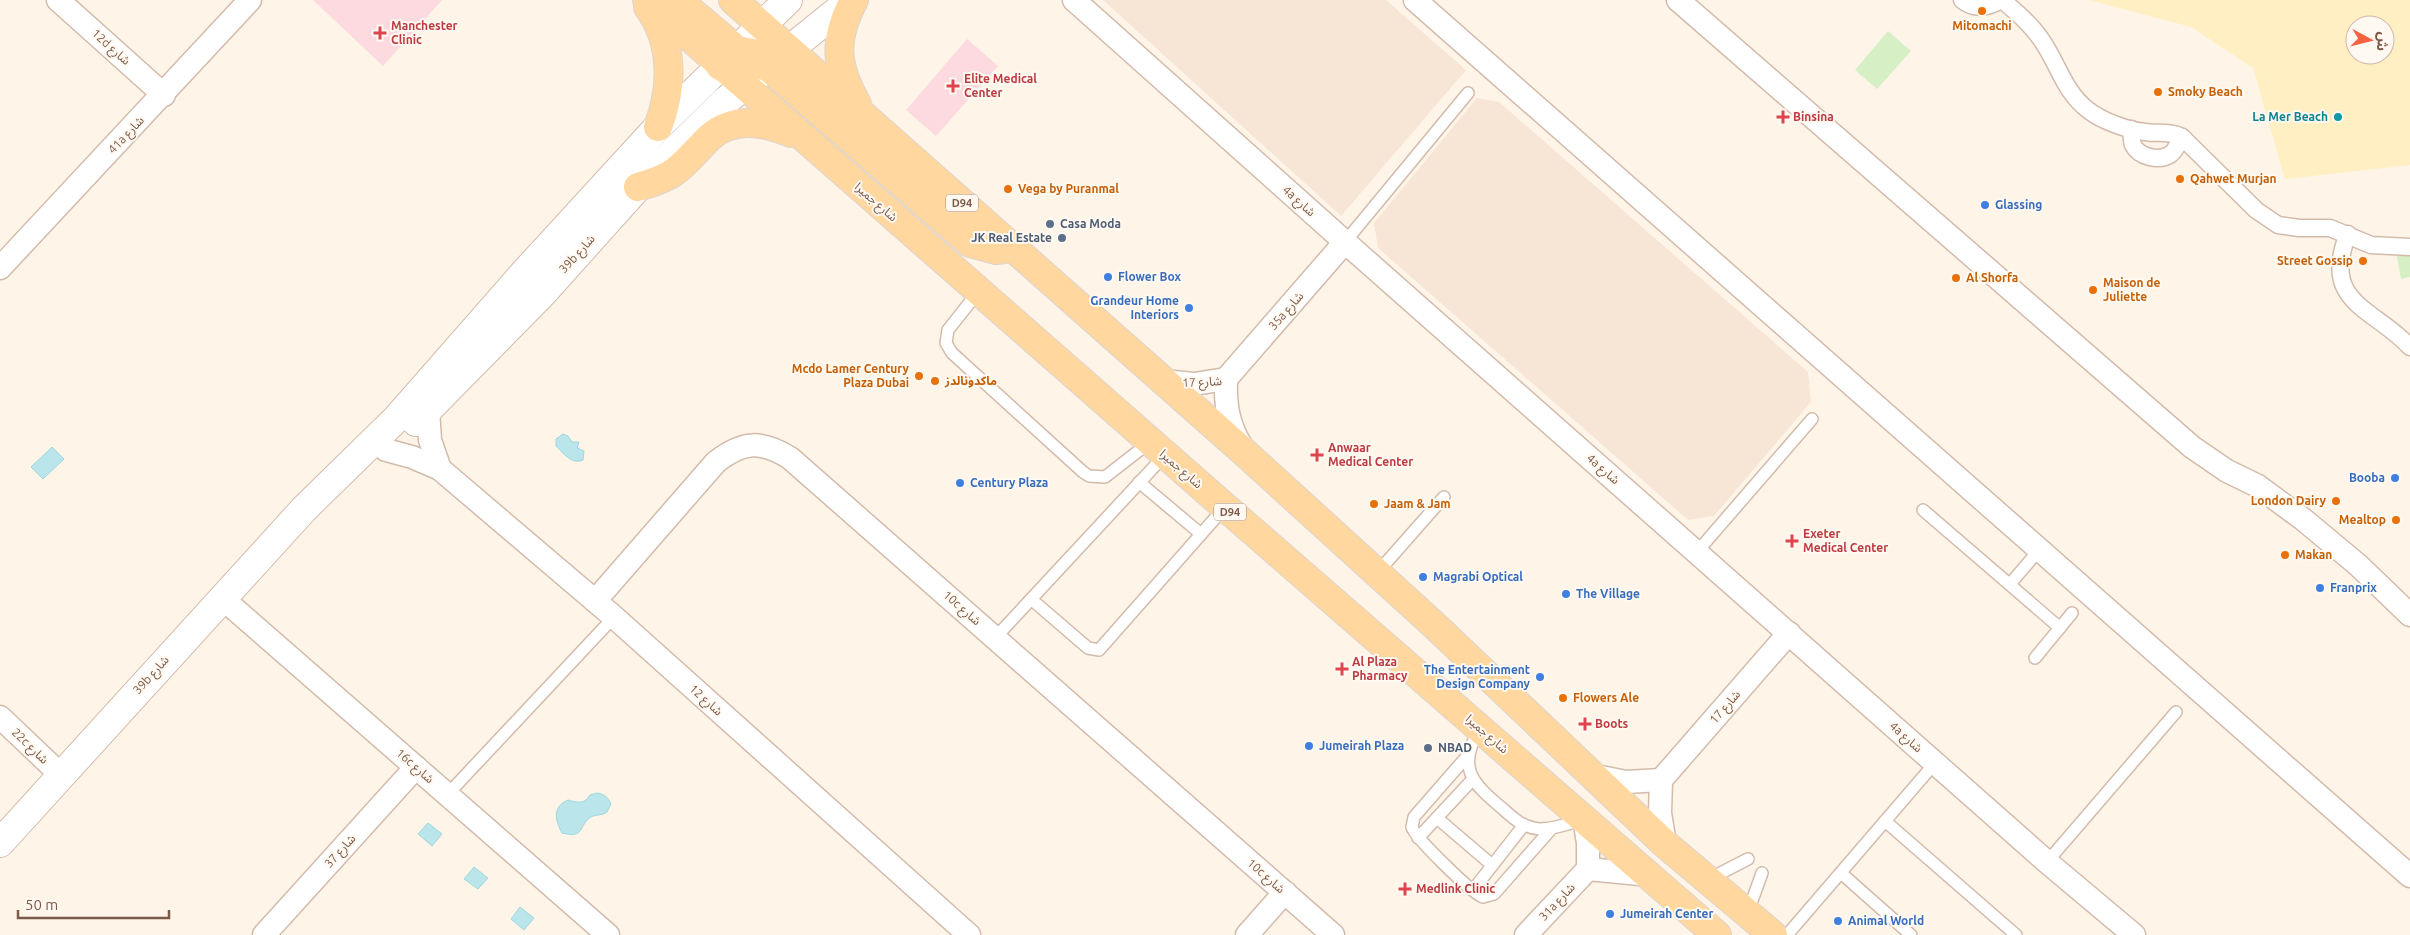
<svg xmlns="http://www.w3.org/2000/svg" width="2410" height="935" font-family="Ubuntu,'Noto Sans Arabic',sans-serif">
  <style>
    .residential { fill: #f7e6d6 }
    .medical { fill: #fddae0 }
    .green { fill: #d7efc4 }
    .sand { fill: #ffefc2; fill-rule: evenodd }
    .water { fill: #bae6eb; stroke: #9fd7de }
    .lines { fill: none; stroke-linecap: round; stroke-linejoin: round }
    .service-casing { stroke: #d3bbac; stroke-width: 14 }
    .pedestrian-casing { stroke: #d3bbac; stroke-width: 19 }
    .minor-casing { stroke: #d3bbac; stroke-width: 25 }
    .tertiary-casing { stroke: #d3bbac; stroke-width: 30 }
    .primary-casing { stroke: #ddd4cf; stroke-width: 30 }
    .service { stroke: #fff; stroke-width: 11 }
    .pedestrian { stroke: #fff; stroke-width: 16 }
    .minor { stroke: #fff; stroke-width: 22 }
    .tertiary { stroke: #fff; stroke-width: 28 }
    .primary { stroke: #ffd79f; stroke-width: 28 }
    .food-dot { fill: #e8710a; stroke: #fff9f1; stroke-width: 2 }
    .health-dot { fill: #e0444e; stroke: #fff9f1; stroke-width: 2 }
    .culture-dot { fill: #0f9aa8; stroke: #fff9f1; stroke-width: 2 }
    .shop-dot { fill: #3f7fe0; stroke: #fff9f1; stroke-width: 2 }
    .service-dot { fill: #5c6f8a; stroke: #fff9f1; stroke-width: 2 }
    .labels { text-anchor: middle; stroke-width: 4; stroke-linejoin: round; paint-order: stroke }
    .shield { fill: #fff9f1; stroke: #a3897b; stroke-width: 1 }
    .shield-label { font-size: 11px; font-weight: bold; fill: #7c5948 }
    .health-label { font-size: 12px; font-weight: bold; fill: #be3a42; stroke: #fff9f1; text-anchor: start }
    .food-label { font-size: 12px; font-weight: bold; fill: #c56008; stroke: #fff9f1; text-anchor: start }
    .street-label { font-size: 12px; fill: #7c5948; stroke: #fff9f1 }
    .culture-label { font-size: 12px; font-weight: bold; fill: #0d838f; stroke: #fff9f1; text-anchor: end }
    .shop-label { font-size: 12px; font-weight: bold; fill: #366cbe; stroke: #fff9f1; text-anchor: start }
    .service-label { font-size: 12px; font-weight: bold; fill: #4e5e75; stroke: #fff9f1; text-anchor: start }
  </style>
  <rect width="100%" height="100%" fill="#fef5e8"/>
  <g class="residential">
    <path d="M1103,0H1386L1466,70L1341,216Z"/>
    <path d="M1477,98L1499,102L1808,372L1811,402L1714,516L1688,520L1378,248L1374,223Z"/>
  </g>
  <g class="medical">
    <path d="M313,0H442L383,66Z"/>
    <path d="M967,39L998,66L936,136L906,110Z"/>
  </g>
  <g class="green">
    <path d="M1888,31L1911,51L1877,89L1855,70Z"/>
    <path d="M2410,249V277L2401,279L2396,252Z"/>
  </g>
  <path class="sand" d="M2089,0H2410V165L2285,179L2253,68L2191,27ZM2355,25H2385V55H2355Z"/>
  <g class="water">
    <path d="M563,434L568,436L572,442H579L577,448L584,451L583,460C572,465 564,454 556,446V439Z"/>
    <path d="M52,447L64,459L43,479L31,467Z"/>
    <path d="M597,793C604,794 608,797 611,804L607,812C602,816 596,814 591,817C578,825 586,839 562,833C555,820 552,807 568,800C578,803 585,804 590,795Z"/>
    <path d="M428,823L442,834L432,846L418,834Z"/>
    <path d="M474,867L488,878L478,889L464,879Z"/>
    <path d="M520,907L534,918L524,930L511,919Z"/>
  </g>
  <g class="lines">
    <g class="service-casing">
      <g id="service">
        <path d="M1345,242L1468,93"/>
        <path d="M978,292L948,330L946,343L952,353L1083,472L1089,476L1105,477L1150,442"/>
        <path d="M1139,482L1201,534"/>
        <path d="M1923,510L2060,628"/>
        <path d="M1697,552L1812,419"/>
        <path d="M1377,573L1444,497"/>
        <path d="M2010,584L2040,549"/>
        <path d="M1031,599L1088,648L1099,650L1225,507"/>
        <path d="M995,638L1165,455"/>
        <path d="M2035,658L2072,613"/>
        <path d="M1480,728C1456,768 1472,783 1503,809C1514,819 1524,828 1540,829C1554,829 1569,824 1582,819"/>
        <path d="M1469,754L1414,817L1412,827C1415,838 1472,893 1483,897L1494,894L1552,828"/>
        <path d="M447,795L614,617"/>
        <path d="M1437,818L1492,865"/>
        <path d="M1885,821L2016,935"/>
        <path d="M1418,838L1473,779"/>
        <path d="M2047,862L2176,712"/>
        <path d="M1841,873L1911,935"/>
        <path d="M1709,879L1748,859"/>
        <path d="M1473,890L1524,825"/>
        <path d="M1748,912L1762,873"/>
        <path d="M1787,935L1935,763"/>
      </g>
    </g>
    <g class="pedestrian-casing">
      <g id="pedestrian">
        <path d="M1962,0C1974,10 1988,8 2001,0"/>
        <path d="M2002,0C2019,14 2035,28 2046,47C2060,70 2066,93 2088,110C2102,121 2127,130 2145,132C2158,134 2170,131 2182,137L2256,210L2278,225L2299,228H2330L2371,245L2410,247"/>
        <path d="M2131,129C2132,133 2131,140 2133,145C2139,157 2159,162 2171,154C2175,151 2179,142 2182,137"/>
        <path d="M2348,234C2320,303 2374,308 2410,347"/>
      </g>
    </g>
    <g class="minor-casing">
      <g id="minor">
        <path d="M58,0L164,95"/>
        <path d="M1074,0L1345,242L2047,862L2134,935"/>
        <path d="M1415,0L2410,876"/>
        <path d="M1678,0L2192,447L2227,471L2258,486L2304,520L2358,565L2410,615"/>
        <path d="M0,268L250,0"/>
        <path d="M1226,379L1345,242"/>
        <path d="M1226,379C1225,404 1228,425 1242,447"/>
        <path d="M1162,381L1194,384L1226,379"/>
        <path d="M428,410L430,440L440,469"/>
        <path d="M386,450L412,457L440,469L614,617L969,935"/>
        <path d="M222,598L608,935"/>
        <path d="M595,601L716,462C743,441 761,440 790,458L1333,935"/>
        <path d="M0,717L61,775"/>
        <path d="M1591,775L1626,782L1661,780"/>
        <path d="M1665,844L1660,813L1661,780L1789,633"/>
        <path d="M1588,869L1650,875"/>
        <path d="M264,935L416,767"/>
        <path d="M1247,935L1285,892"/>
        <path d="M1526,935L1588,869V843L1584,818"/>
      </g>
    </g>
    <g class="tertiary-casing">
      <g id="tertiary">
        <path d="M416,422L543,293L638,187L723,103L851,0"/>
        <path d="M0,843L304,509L397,418L524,273L658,127L788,0"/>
      </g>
    </g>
    <g class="primary-casing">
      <g id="primary">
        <path d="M647,0L1225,507L1717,935"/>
        <path d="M678,0L737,50L763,55"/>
        <path d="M733,0L1245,453L1433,624L1665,844L1773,935"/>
        <path d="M854,0C833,40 835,65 857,104"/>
        <path d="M648,7C674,43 673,88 658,127"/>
        <path d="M720,66L744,61L768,67L970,243L996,250L1012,248"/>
        <path d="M638,187C650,183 663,180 674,172C687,163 698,148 710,137C734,116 765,122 791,133"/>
      </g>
    </g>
    <use href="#service" class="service"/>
    <use href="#pedestrian" class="pedestrian"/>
    <use href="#minor" class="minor"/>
    <use href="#tertiary" class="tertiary"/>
    <use href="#primary" class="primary"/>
  </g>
  <g class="food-dot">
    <circle cx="1982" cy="11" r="5"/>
    <circle cx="2158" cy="92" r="5"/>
    <circle cx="2180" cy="179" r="5"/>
    <circle cx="1008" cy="189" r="5"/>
    <circle cx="2363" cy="261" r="5"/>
    <circle cx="1956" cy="278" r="5"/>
    <circle cx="2093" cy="290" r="5"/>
    <circle cx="919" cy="376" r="5"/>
    <circle cx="935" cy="381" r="5"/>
    <circle cx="2336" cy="501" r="5"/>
    <circle cx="1374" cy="504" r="5"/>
    <circle cx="2396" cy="520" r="5"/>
    <circle cx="2285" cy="555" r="5"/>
    <circle cx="1563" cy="698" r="5"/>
  </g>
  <g class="health-dot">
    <path d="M377.5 25.5h5v5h5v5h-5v5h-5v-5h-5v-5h5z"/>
    <path d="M950.5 78.5h5v5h5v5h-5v5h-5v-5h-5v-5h5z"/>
    <path d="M1780.5 109.5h5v5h5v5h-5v5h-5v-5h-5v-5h5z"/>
    <path d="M1314.5 447.5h5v5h5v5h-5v5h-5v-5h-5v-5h5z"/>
    <path d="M1789.5 533.5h5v5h5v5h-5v5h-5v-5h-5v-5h5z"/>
    <path d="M1339.5 661.5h5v5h5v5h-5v5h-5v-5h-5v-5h5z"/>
    <path d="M1582.5 716.5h5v5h5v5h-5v5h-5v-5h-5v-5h5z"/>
    <path d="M1402.5 881.5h5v5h5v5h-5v5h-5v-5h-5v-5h5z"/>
  </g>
  <circle class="culture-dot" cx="2338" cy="117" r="5"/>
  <g class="shop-dot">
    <circle cx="1985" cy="205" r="5"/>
    <circle cx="1108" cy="277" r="5"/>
    <circle cx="1189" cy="308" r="5"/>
    <circle cx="2395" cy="478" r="5"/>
    <circle cx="960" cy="483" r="5"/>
    <circle cx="1423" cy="577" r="5"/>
    <circle cx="2320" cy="588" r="5"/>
    <circle cx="1566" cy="594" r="5"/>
    <circle cx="1540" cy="677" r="5"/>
    <circle cx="1309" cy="746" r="5"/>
    <circle cx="1610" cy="914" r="5"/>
    <circle cx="1838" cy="921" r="5"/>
  </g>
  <g class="service-dot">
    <circle cx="1050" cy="224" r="5"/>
    <circle cx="1062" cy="238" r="5"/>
    <circle cx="1428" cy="748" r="5"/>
  </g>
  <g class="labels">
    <g class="shield">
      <rect x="946" y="194.5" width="32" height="17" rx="4"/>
      <rect x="1214" y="503.5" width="32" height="17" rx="4"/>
    </g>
    <g class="shield-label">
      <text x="962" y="207">D94</text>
      <text x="1230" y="516">D94</text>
    </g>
    <g class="health-label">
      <text x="391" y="30">Manchester<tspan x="391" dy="14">Clinic</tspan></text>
      <text x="964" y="83">Elite Medical<tspan x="964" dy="14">Center</tspan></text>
      <text x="1793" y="121">Binsina</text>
      <text x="1328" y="452">Anwaar<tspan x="1328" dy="14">Medical Center</tspan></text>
      <text x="1803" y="538">Exeter<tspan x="1803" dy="14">Medical Center</tspan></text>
      <text x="1352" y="666">Al Plaza<tspan x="1352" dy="14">Pharmacy</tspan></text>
      <text x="1595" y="728">Boots</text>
      <text x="1416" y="893">Medlink Clinic</text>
    </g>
    <g class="food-label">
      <text x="1982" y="30" text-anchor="middle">Mitomachi</text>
      <text x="2168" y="96">Smoky Beach</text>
      <text x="2190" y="183">Qahwet Murjan</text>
      <text x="1018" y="193">Vega by Puranmal</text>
      <text x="2353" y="265" text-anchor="end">Street Gossip</text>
      <text x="1966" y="282">Al Shorfa</text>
      <text x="2103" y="287">Maison de<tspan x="2103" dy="14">Juliette</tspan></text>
      <text x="909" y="373" text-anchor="end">Mcdo Lamer Century<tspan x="909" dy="14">Plaza Dubai</tspan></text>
      <text x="945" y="385">ماكدونالدز</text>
      <text x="2326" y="505" text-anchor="end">London Dairy</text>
      <text x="1384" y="508">Jaam &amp; Jam</text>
      <text x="2386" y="524" text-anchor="end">Mealtop</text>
      <text x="2295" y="559">Makan</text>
      <text x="1573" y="702">Flowers Ale</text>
    </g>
    <g class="street-label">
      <text transform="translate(111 47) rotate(42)" y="4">12d شارع</text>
      <text transform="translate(126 135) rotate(-47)" y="4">41a شارع</text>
      <text transform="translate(1299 201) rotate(42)" y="4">4a شارع</text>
      <text transform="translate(876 202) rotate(41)" y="4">شارع جميرا</text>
      <text transform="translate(577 254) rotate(-48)" y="4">39b شارع</text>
      <text transform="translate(1286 311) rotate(-49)" y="4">35a شارع</text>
      <text transform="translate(1202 382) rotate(-3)" y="4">شارع 17</text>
      <text transform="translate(1181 469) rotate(41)" y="4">شارع جميرا</text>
      <text transform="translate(1603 469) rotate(41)" y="4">4a شارع</text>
      <text transform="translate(962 608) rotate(41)" y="4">10c شارع</text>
      <text transform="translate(151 675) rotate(-48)" y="4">39b شارع</text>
      <text transform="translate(706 700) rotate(42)" y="4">شارع 12</text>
      <text transform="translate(1725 707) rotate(-49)" y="4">شارع 17</text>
      <text transform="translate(1487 734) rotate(41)" y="4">شارع جميرا</text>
      <text transform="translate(1906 737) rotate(42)" y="4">4a شارع</text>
      <text transform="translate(30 746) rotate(44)" y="4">22c شارع</text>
      <text transform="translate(415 766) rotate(41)" y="4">16c شارع</text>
      <text transform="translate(340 851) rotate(-48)" y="4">شارع 37</text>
      <text transform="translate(1266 876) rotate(41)" y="4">10c شارع</text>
      <text transform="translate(1557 902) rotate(-47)" y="4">31a شارع</text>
    </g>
    <g class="culture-label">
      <text x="2328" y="121">La Mer Beach</text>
    </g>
    <g class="shop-label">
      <text x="1995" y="209">Glassing</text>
      <text x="1118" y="281">Flower Box</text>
      <text x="1179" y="305" text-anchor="end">Grandeur Home<tspan x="1179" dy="14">Interiors</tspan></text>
      <text x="2385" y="482" text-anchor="end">Booba</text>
      <text x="970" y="487">Century Plaza</text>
      <text x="1433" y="581">Magrabi Optical</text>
      <text x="2330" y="592">Franprix</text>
      <text x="1576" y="598">The Village</text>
      <text x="1530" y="674" text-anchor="end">The Entertainment<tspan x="1530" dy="14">Design Company</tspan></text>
      <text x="1319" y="750">Jumeirah Plaza</text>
      <text x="1620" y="918">Jumeirah Center</text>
      <text x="1848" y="925">Animal World</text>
    </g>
    <g class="service-label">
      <text x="1060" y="228">Casa Moda</text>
      <text x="1052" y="242" text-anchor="end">JK Real Estate</text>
      <text x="1438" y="752">NBAD</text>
    </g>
  </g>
  <g transform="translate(2370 40) rotate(97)"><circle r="24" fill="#fff9f1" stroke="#cbb9ad"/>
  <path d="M0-4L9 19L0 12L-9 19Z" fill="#f46242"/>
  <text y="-8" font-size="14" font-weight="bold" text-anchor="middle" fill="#7c5948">ش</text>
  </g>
  <path d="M18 910v8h151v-8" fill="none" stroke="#7c5948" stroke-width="2.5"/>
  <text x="25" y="910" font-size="15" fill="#7c5948" stroke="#fff9f1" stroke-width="4" paint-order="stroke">50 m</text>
</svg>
